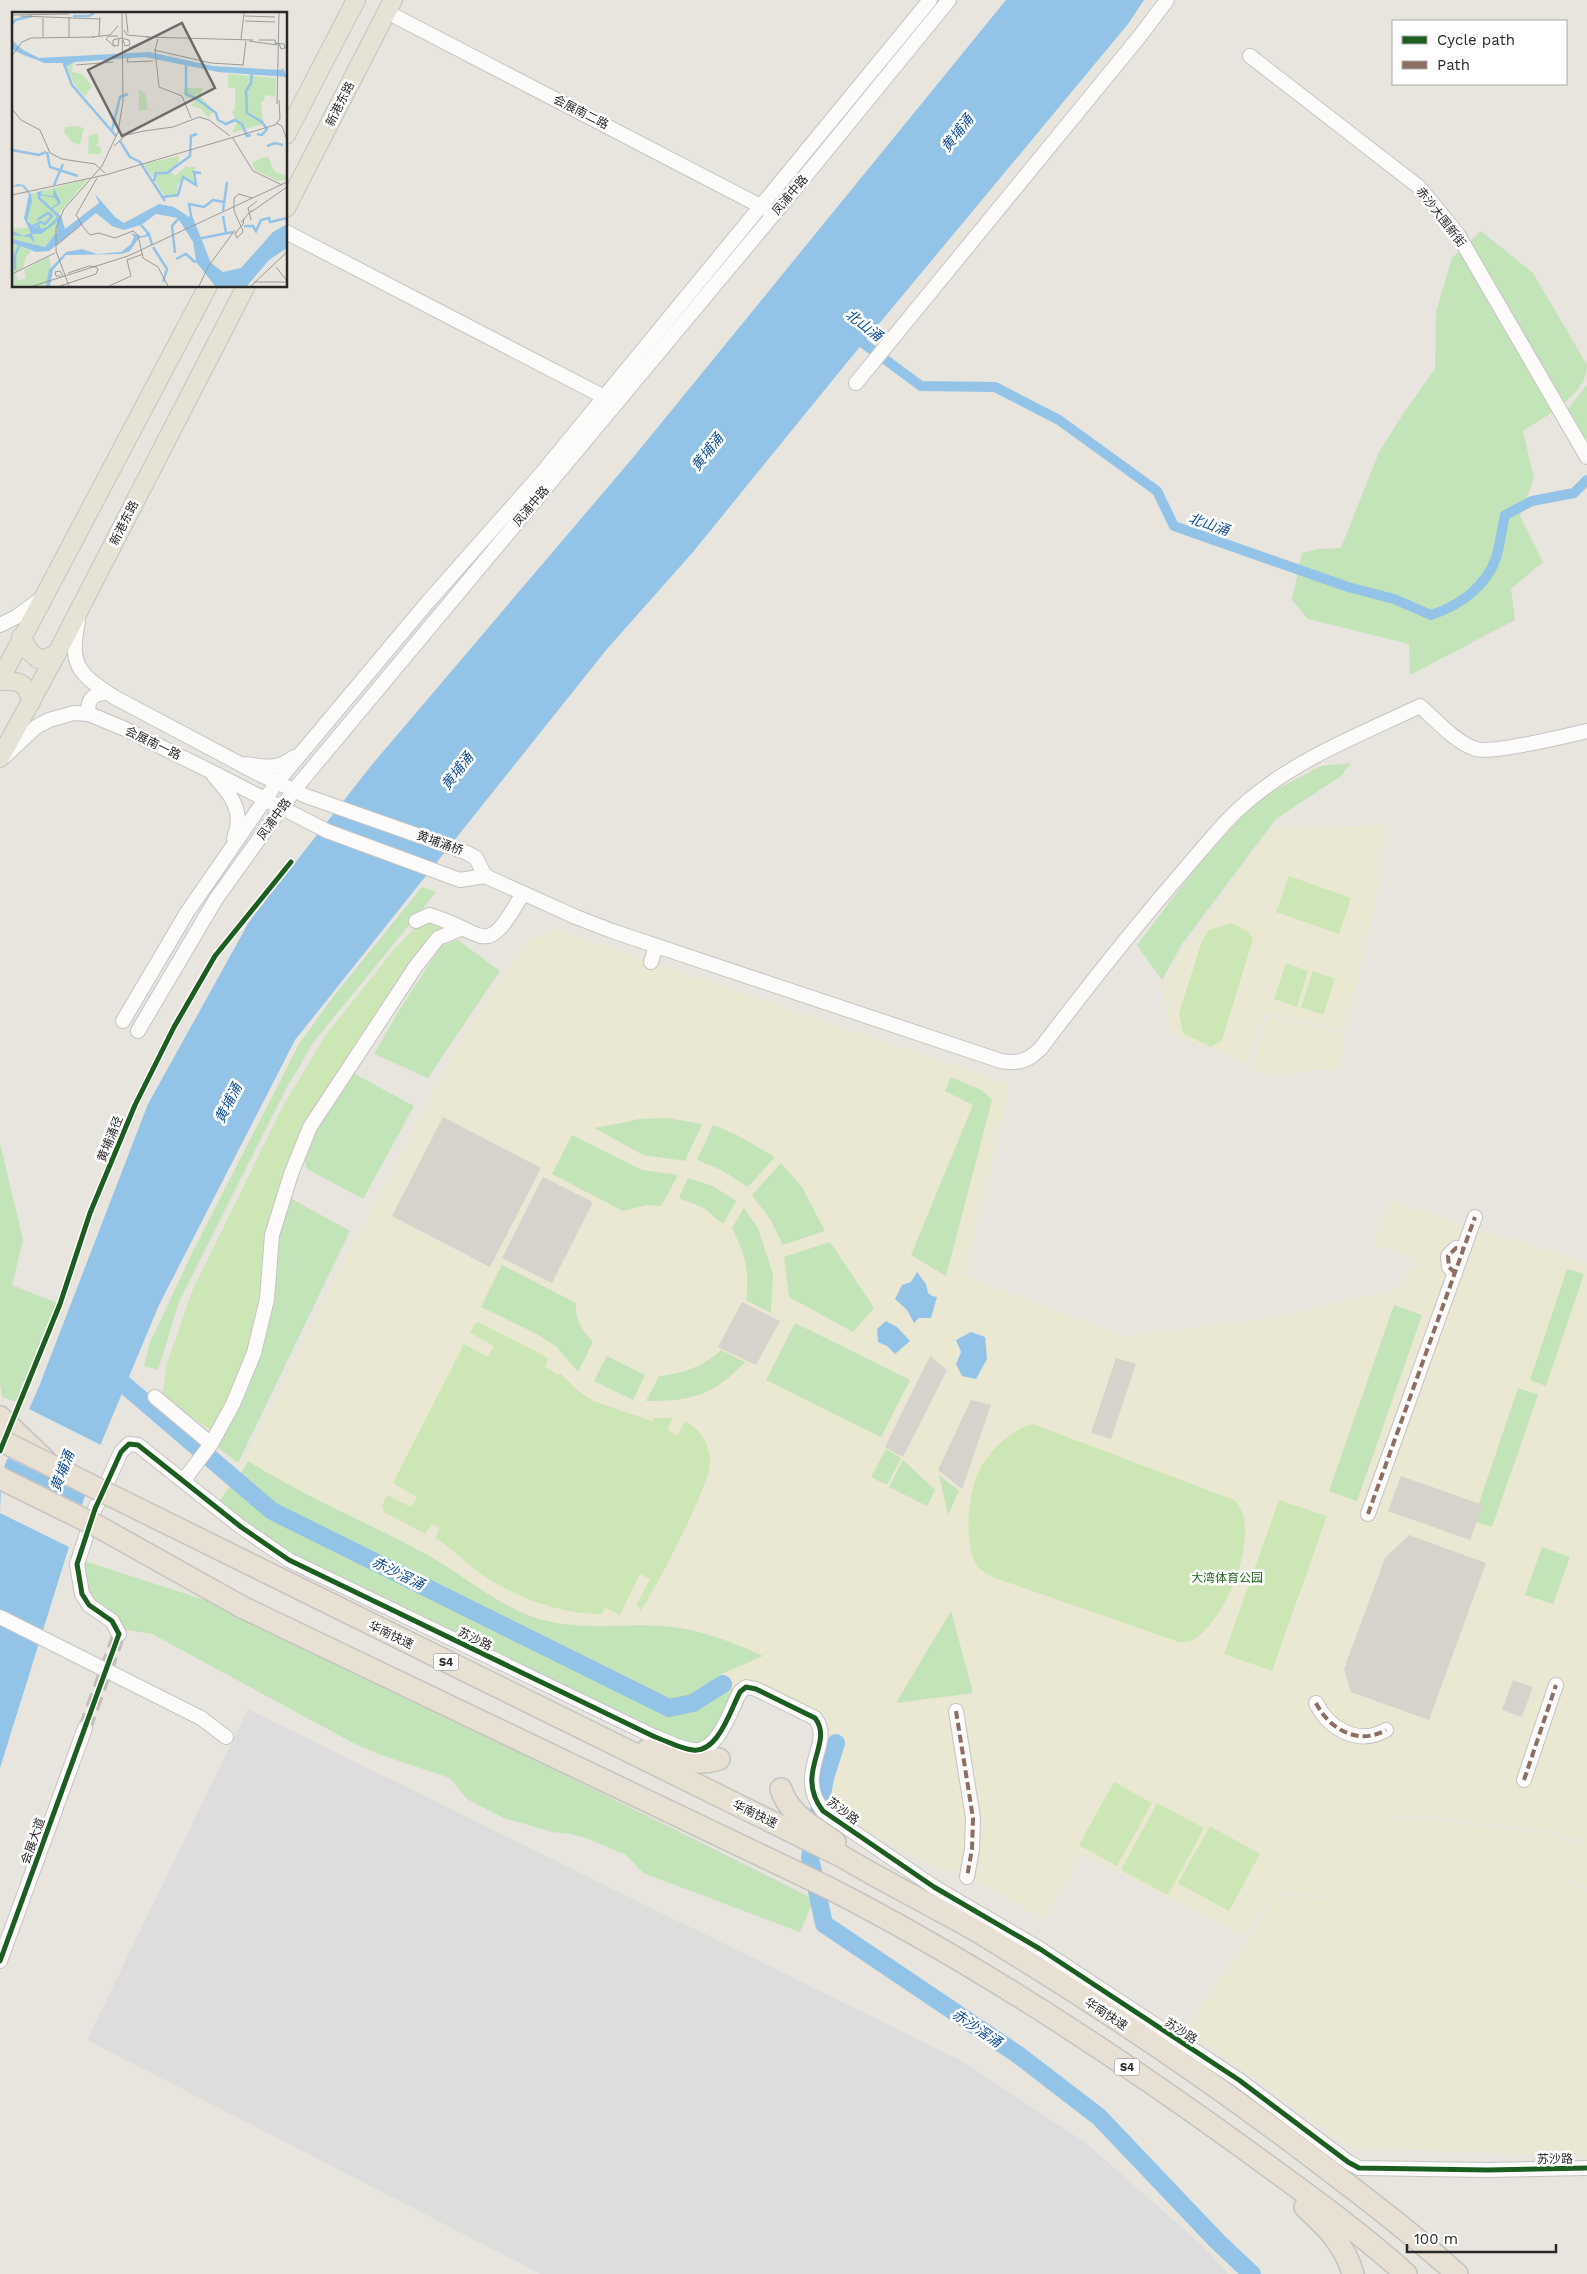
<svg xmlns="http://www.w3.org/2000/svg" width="1587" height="2274" font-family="'Work Sans','Noto Sans SC',sans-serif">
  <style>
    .industrial { fill: #dfdcdd }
    .education { fill: #eae7d3 }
    .green { fill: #c3e3b8 }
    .pitch { fill: #cce7b5 }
    .plaza { fill: #d6d3cd }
    .water { fill: #93c3e7 }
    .pier { fill: #e8e5de }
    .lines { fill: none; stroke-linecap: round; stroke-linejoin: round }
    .canal { stroke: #93c3e7; stroke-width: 10 }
    .river { stroke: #93c3e7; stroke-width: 18 }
    .minor-tunnel { stroke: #c2bfba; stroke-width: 14; stroke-dasharray: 14 7; stroke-linecap: butt }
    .minor-casing { stroke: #c5c4c4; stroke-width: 16 }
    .major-casing { stroke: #c4c3c0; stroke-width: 20 }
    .highway-casing { stroke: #c4c3c0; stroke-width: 24 }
    .minor { stroke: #fcfbfa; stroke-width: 14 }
    .major { stroke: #e5e4d4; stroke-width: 18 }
    .highway { stroke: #e8e0d2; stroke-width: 21 }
    .minor-bridge-casing { stroke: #c5c4c4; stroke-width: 16; stroke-linecap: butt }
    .highway-bridge-casing { stroke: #c4c3c0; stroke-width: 24; stroke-linecap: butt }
    .minor-bridge { stroke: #fcfbfa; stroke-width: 14 }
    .highway-bridge { stroke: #e8e0d2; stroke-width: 21 }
    .quiet { stroke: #8d6e63; stroke-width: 4; stroke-dasharray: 8 4; stroke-linecap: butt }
    .cycleway-casing { stroke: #fff; stroke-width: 8 }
    .cycleway { stroke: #1b5e20; stroke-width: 5 }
    .labels { text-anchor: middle; stroke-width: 5; stroke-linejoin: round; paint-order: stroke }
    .shield { fill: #fff; stroke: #696969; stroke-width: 1 }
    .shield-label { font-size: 11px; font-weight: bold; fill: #292929 }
    .street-label { font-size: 12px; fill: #292929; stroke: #fff }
    .park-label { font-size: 12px; fill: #1d641b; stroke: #fff }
    .water-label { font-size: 14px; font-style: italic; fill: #104f96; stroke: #fff }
    .inset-river { fill: none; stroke: #93c3e7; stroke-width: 2.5 }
    .inset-road { fill: none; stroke: #9c9a96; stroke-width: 1 }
    .view { fill: #6c6b68; fill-opacity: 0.15; stroke: #6c6b68; stroke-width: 2.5 }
    .inset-edge { fill: none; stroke: #292929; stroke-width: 2.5 }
  </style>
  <rect width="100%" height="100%" fill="#e8e5de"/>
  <path class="industrial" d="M248,1709L962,2061L1086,2143L1204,2247L1228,2274H541L87,2040Z"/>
  <g class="education">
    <path d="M1387,825L1378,894L1346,1031L1265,1013L1246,1064L1171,1033L1162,986L1180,954L1272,828Z"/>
    <path d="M556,929L1011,1085L965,1276L1125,1336L1276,1317L1400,1288L1408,1267L1416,1270L1411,1259L1373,1244L1390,1201L1587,1263V1887L1569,1880L1581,1841L1553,1832L1417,1816H1395L1372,1902L1277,1892L1242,1936L1082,1853L1046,1920L961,1874L916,1859L824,1805L816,1783L825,1724L748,1682L712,1741L215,1500L237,1473L326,1296L466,1030L521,947L534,937Z"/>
    <path d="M1269,1016L1345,1033L1340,1070H1310L1281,1077L1251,1070Z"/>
    <path d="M1396,1818H1418L1553,1834L1579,1845L1567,1882L1587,1890V2156L1351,2148L1185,2029L1277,1894L1373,1903Z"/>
  </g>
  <g class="green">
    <path d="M1481,231L1533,273L1587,365C1587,395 1546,416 1523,431L1534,478L1520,516L1543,562L1511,589L1515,620L1410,675L1409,644L1308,619L1292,600L1302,553L1318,549L1341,548L1379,452L1403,414L1435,369L1436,312L1452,258Z"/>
    <path d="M1587,385V448L1566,411Z"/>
    <path d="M1351,763L1341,776L1276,819L1182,944L1162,980L1137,945L1197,866L1257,800L1321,766Z"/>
    <path d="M422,887L436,892L313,1043L286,1089L179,1302L158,1370L144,1366L149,1345L192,1253L299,1044L333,997Z"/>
    <path d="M458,940L500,971L428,1078L374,1054L397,1014L441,946Z"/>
    <path d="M353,1073L414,1106L363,1199L307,1169C296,1141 337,1095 353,1073Z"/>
    <path d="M951,1077L983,1091L992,1100L946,1276L911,1255L973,1105L945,1091Z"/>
    <path d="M667,1118L702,1124L685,1161L643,1155L595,1128L640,1119Z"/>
    <path d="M713,1125L735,1134L775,1157L748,1187L723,1171L697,1160Z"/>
    <path d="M572,1135L642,1170L678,1175L661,1206L647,1205L623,1211L552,1174Z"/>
    <path d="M0,1143L23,1240L12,1285L60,1304L20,1403L2,1397L0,1383Z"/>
    <path d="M781,1163L802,1187L825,1231L783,1245L770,1219L752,1195Z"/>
    <path d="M688,1178L713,1186L736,1201L723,1224L704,1208L679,1198Z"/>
    <path d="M290,1198L350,1231L238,1463L217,1447L257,1352L277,1234Z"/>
    <path d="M744,1208L758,1228L773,1274L771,1313L746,1300C750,1271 745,1254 732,1228Z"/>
    <path d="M830,1242L874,1308L853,1332L789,1297L784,1257Z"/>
    <path d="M502,1265L576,1303C575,1320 582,1330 593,1342L578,1372L557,1347L535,1333L481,1307Z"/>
    <path d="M1567,1269L1584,1274L1546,1386L1530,1380Z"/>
    <path d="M1394,1305L1422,1315L1357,1501L1329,1491Z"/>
    <path d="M795,1323L910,1380L881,1437L766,1380Z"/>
    <path d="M721,1350L745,1362C712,1396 693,1401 646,1401L659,1376C684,1373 701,1368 721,1350Z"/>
    <path d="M607,1356L645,1375L633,1400L594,1381Z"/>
    <path d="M1518,1388L1538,1395L1492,1527L1473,1521Z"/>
    <path d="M886,1449L901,1458L887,1485L871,1477Z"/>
    <path d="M903,1460L935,1490L927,1506L889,1487Z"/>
    <path d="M248,1461C307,1498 372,1524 433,1558C472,1581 506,1613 552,1622C589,1630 625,1623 662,1626C698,1629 731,1641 763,1656L721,1674L703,1692L687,1699L671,1703L277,1505L239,1476Z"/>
    <path d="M939,1475L959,1491L948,1515Z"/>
    <path d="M232,1484L266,1512L291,1528L657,1711C680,1716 693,1714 712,1700C721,1694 726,1689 736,1688L711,1738L695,1746L657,1734L271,1544L219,1501Z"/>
    <path d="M1542,1547L1570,1557L1553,1604L1525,1595Z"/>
    <path d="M84,1561L230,1608L814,1899L800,1932L643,1873L626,1855L586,1838L571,1834L553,1832L504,1818L467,1799L450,1778L384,1756L357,1745L152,1634L121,1629L86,1597Z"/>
    <path d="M951,1611L973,1693L896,1703Z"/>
  </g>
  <g class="pitch">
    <path d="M1289,876L1351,898L1339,934L1276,912Z"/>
    <path d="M425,918L448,927L302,1133L259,1320L230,1396L213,1432L162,1396L167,1363L193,1289L283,1106L325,1036L396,947Z"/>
    <path d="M1231,923L1249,932L1253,939L1222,1040L1211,1047L1183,1033L1179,1013L1202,941L1209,930Z"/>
    <path d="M1286,963L1308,971L1297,1007L1274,999Z"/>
    <path d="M1313,971L1335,979L1323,1015L1301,1007Z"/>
    <path d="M478,1322L543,1355L548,1359L545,1367L558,1375L560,1373L577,1390L593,1401L652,1421L654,1418H673L668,1430L677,1436L685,1421C702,1430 711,1446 710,1465C709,1485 654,1594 640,1611L637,1604L650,1579L640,1574L620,1615L606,1608L608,1603L602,1614C559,1615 512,1596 477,1571C463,1560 451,1547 435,1538L440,1528L431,1524L425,1534L384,1512L382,1506L387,1495L411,1507L417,1497L393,1483L464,1344L488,1357L494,1346L470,1333L475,1323Z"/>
    <path d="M1033,1424L1234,1500C1265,1527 1225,1625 1191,1641C1188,1642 1183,1642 1179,1642L992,1577C986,1573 981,1571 977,1565C963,1545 968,1492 979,1471C988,1452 1012,1428 1033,1424Z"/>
    <path d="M1279,1500L1327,1516L1272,1671L1224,1654Z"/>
    <path d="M1114,1782L1152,1803L1117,1866L1079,1845Z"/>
    <path d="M1157,1803L1204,1828L1168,1895L1121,1870Z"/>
    <path d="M1210,1826L1260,1854L1229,1911L1178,1883Z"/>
  </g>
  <g class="plaza">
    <path d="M443,1117L541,1168L490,1267L392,1216Z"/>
    <path d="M543,1177L593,1202L552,1283L502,1258Z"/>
    <path d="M742,1302L780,1321L756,1365L718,1347Z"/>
    <path d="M930,1356L947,1370L903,1457L885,1447Z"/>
    <path d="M1116,1358L1136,1364L1111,1439L1091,1433Z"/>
    <path d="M971,1400L991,1405L962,1489L938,1470Z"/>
    <path d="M1401,1476L1483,1505L1470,1540L1388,1511Z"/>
    <path d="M1409,1535L1486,1563L1429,1720L1351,1692L1344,1669L1385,1558Z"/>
    <path d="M1513,1680L1533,1687L1522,1717L1502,1710Z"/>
  </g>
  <g class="water">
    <path d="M1006,0H1144L1128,24L849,360L693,552L607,649L295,1040L159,1305L102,1441L0,1768V1476L40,1384L148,1104L249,922L370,767L636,454Z"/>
    <path d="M917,1272L926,1284L928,1293L932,1296L937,1297L931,1318H919L914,1323L907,1310L895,1299L902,1285L911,1282Z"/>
    <path d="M886,1321L897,1327L910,1341L895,1354L887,1346L878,1342L877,1329Z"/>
    <path d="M971,1332L985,1337L987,1359L976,1379L962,1376L956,1364L961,1352L956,1340Z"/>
  </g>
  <g class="pier">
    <path d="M27,1408L103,1446L87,1496L6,1457Z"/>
    <path d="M2,1466L84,1506L71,1548L0,1513Z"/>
  </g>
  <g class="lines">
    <path class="canal" d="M852,335L921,386L995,387L1059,420L1157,491L1174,526L1348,587L1394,599L1431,615C1459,606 1486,587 1496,558C1500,544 1502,529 1505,515L1532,501L1574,493L1587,480"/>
    <g class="river">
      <path d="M107,1370L272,1511L669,1708L693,1703L723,1684"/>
      <path d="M836,1743L825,1778L810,1858L824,1924L1017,2054L1099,2117L1218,2242L1252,2274"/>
    </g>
    <path class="minor-tunnel" d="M85,1728L119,1634"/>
    <g class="minor-casing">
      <g id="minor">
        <path d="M387,12L768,210"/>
        <path d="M1250,56L1419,187L1457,233L1587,457"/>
        <path d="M286,232L612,401"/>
        <path d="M856,383L1140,36L1167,0"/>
        <path d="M78,621C69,666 78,673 114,697L259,774L306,796L465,852L476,858L485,876"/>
        <path d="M0,625L16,617L41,599"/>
        <path d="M89,714C86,700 93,693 107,693"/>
        <path d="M4,757L36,727L49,720L74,713L89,714L125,729L216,774L327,831L460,880L485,876"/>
        <path d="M246,764C265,767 278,770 294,757"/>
        <path d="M214,776C231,794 245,813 234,838"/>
        <path d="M485,876L576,917L612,931L1001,1061C1019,1064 1028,1061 1041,1048C1087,987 1134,928 1184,870C1206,845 1227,817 1254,796C1303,756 1364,733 1420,706C1436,720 1455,742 1476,749C1492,754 1566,736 1587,731"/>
        <path d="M416,921L429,915C488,932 484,962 523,893"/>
        <path d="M651,962L656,946"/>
        <path d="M123,1021L186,914L277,782L427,603L541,474L930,0"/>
        <path d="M138,1031L216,899L294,790L799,184L949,0"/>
        <path d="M1455,1273L1449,1267L1448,1256L1456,1248L1464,1249"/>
        <path d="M155,1397L211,1444L233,1404L254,1353L267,1299L272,1235L291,1174L310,1127L416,966L438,938L461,929"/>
        <path d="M184,1480L211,1444"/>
        <path d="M1368,1514L1475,1217"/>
        <path d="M119,1634L112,1621L89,1605L82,1594L77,1564L95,1509L121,1452L129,1444L138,1445L241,1527L289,1560L655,1737C667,1741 681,1749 693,1750C718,1753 730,1711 740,1692L746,1687L756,1689L815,1718C835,1744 793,1772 823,1811L934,1887L1040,1949L1239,2080L1348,2162L1359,2168L1487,2170L1587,2168"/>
        <path d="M1316,1703C1329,1729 1358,1746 1386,1730"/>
        <path d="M956,1711L973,1818L972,1849L967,1877"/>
        <path d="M201,1718L226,1737"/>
        <path d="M1524,1780L1556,1685"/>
        <path d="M0,1961L85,1728"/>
      </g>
    </g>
    <g class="major-casing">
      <g id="major">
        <path d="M286,135L356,0"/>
        <path d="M286,208L393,0"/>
        <path d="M21,637L30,652L38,659L47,658L57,653"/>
        <path d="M0,680L208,286"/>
        <path d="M0,681C20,680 27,683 31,702"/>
        <path d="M0,758L57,653L246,286"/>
      </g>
    </g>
    <g class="highway-casing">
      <g id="highway">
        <path d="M0,1417L45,1460"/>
        <path d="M110,1495L843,1857C886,1883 932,1905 975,1930C1095,2002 1211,2080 1322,2165C1368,2200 1414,2235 1457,2274"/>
        <path d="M99,1527L242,1607L829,1888C973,1962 1111,2052 1242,2147C1298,2188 1355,2228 1406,2274"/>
        <path d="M647,1750C670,1757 696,1767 719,1759"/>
        <path d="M781,1789C789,1815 814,1827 835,1842"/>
        <path d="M1305,2207C1326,2226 1345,2245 1353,2274"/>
      </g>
    </g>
    <use href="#minor" class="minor"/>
    <use href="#major" class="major"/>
    <use href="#highway" class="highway"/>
    <g class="minor-bridge-casing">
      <path id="minor-bridge" d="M0,1617L201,1718"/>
    </g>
    <g class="highway-bridge-casing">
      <g id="highway-bridge">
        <path d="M0,1440L110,1495"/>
        <path d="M0,1478L99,1527"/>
      </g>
    </g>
    <use href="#minor-bridge" class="minor-bridge"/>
    <use href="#highway-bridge" class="highway-bridge"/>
    <g class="quiet">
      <path d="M1455,1273L1449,1267L1448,1256L1456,1248L1464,1249"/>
      <path d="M1368,1514L1475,1217"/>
      <path d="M1316,1703C1329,1729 1358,1746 1386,1730"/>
      <path d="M956,1711L973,1818L972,1849L967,1877"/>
      <path d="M1524,1780L1556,1685"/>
    </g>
    <g class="cycleway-casing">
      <g id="cycleway">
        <path d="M0,1451L60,1304L90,1213L135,1105L174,1027L215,956L291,862"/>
        <path d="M0,1961L119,1634L112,1621L89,1605L82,1594L77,1564L95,1509L121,1452L129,1444L138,1445L241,1527L289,1560L655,1737C667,1741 681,1749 693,1750C718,1753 730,1711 740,1692L746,1687L756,1689L815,1718C835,1744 793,1772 823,1811L934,1887L1040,1949L1239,2080L1348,2162L1359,2168L1487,2170L1587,2168"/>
      </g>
    </g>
    <use href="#cycleway" class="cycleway"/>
  </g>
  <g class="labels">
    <g class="shield">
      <rect x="433.5" y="1653.5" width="25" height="17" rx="4"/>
      <rect x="1114.5" y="2058.5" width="25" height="17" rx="4"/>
    </g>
    <g class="shield-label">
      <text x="446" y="1666">S4</text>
      <text x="1127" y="2071">S4</text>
    </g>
    <g class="street-label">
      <text transform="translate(340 104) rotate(-63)" y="4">新港东路</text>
      <text transform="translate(581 112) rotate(27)" y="4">会展南二路</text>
      <text transform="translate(790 195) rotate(-50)" y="4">凤浦中路</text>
      <text transform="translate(1441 217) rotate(52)" y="4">赤沙大围新街</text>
      <text transform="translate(531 506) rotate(-50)" y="4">凤浦中路</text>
      <text transform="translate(124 523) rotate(-63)" y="4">新港东路</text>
      <text transform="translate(153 743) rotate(26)" y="4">会展南一路</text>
      <text transform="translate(274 819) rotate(-54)" y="4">凤浦中路</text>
      <text transform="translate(440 843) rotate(20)" y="4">黄埔涌桥</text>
      <text transform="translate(110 1139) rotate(-68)" y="4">黄埔涌径</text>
      <text transform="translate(391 1635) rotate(26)" y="4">华南快速</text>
      <text transform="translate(475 1639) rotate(26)" y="4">苏沙路</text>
      <text transform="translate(843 1811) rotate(37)" y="4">苏沙路</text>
      <text transform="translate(755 1814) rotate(26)" y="4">华南快速</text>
      <text transform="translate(33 1841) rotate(-70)" y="4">会展大道</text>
      <text transform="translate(1106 2014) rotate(33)" y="4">华南快速</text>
      <text transform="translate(1181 2031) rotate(33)" y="4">苏沙路</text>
      <text transform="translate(1555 2159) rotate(-1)" y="4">苏沙路</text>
    </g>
    <g class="park-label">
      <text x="1227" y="1582">大湾体育公园</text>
    </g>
    <g class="water-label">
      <text transform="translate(957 133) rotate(-52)" y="5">黄埔涌</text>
      <text transform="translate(864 325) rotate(37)" y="5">北山涌</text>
      <text transform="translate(707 452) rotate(-52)" y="5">黄埔涌</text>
      <text transform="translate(1209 524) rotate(19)" y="5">北山涌</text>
      <text transform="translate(457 771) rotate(-52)" y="5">黄埔涌</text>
      <text transform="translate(228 1103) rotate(-63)" y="5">黄埔涌</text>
      <text transform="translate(62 1471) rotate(-69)" y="5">黄埔涌</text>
      <text transform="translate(398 1573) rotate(26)" y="5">赤沙滘涌</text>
      <text transform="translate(977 2028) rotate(34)" y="5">赤沙滘涌</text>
    </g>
  </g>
  <g transform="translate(12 12)">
    <rect width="275" height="275" fill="#e8e5de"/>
    <path d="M61,50L60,60L70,62L80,74L73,84L63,74L71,66L63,73L53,53ZM216,62L264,66L263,85L253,83L252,89H249L251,112L220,121L225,110L220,100L223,95V76H216ZM172,76H191L188,84L202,99L196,105L188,96L179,94L186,83L176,86L172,83ZM127,77L133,82L136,97H145L127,98ZM63,114L72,116L68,133L60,130L52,120L53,115ZM85,122L87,131L84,133L90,137L88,142H76L77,123ZM167,144L166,154L153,161L146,159L141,165L131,152ZM252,145H256L263,160L273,163L275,160V168L265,169L243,158L240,151ZM173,155H184L180,163L184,172L171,165L166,172L165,183H152L143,169L144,162H152L157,158L163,164ZM76,167L47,201L44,222L36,233L28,235L0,227V217L20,215L15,209L19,182ZM0,231L19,239L13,247L11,256L3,261L6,268L14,267L12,258L37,245L39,254L34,274H0Z" fill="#c3e3b8"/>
    <path d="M0,28L11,38L27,46L137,40L201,54L269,58L271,56L275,65L206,60L133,45L63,50L52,55L51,51H33L9,42L0,37ZM5,172L12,173L19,182L20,189L15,209L23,216L27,212L29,217L35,215L45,205L38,197L46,191L43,186L29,183L27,188L26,185L25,180L31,179L28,182L41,184L42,176L49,191L40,197L49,204L53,217L87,191L83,182L103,205L112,211L147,192L162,195L177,205L179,201L199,251L211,260L229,256L261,220L275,212V236L257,248L235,274H203L185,251L179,250L184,248L181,230L166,206L144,202L129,213L112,218L100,214L84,201L37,239L24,240L0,231V227L33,235L45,220V210L29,222H20L23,231L17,225L0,223L2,220L11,224L19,221L12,206L17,182L10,174L0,175ZM134,218L138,224L127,226L118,239L109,242L54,243L41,258L38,274H34L37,258L54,240L70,237L85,242L109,240L119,232L122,225L119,221L129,224L134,223Z" fill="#93c3e7"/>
    <path class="inset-river" d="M61,4H77L82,1M0,13L3,8L20,4M52,52L60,73L104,124M174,52V82L185,87M240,60L239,71L234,79L235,101L250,110L255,117L250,123L245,122M185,87L204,101L206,108L214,112L223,108L230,112L235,124L239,123M100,118L108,85L116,82M108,129L118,145L128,150L153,189M255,134L263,131L271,133M0,138L27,143L34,140M35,140L38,155L66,164M142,169L144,161H155L178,144L179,124L185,122M42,173L51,152M26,185L41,199M151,185L166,183L171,165L184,173L182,160L189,161M211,199L215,170M179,204L177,192L192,195L201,188L212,190M211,204L214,221M129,213L137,222L140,233M232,214H241L244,219L249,208L257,206L258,210L275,206M19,215L29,210L33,212L40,204L36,201L25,208M185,227L221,220M141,235L155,257L151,270M163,241L160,214L168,205M164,247L174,242L183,250M3,258V243L8,232"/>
    <path class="inset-road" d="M114,1L116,21M0,3L57,2M8,4L88,7M233,4L263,5M31,6V25M233,9L263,10M112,18L115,23L137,25M87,24L88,5M57,25V5M80,25L98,23L106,14M134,25L241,28M107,27L106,34L101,33V28L109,26L117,28L118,33L113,34L111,28M146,27L143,38L147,75L170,84L179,106M229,27L232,1M237,29L265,33L263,28H247M262,31L272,32L273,36L269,37L267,31M103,35L94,27L97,24H106M117,36L137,27M142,38L199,51L232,53M0,44L10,30L19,26L83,25M116,46L115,50L141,49M64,53L101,50M231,53L234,29M265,92L267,1M0,97L9,108L28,118L38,141L50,147L83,152L93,161M264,111L270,114L275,128M132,119L161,115L187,105L197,108L218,124M220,125L241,159L270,173M102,134L114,123L132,119M85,166L64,203L72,216L78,223L87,221L103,226L121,219L126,223L131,246L146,255L156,274M0,183L93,163L263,113L268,107L267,88M239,200L275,175M232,207L231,212L225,219L224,221H223L225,226L231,220L230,216L229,215L228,212L225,206L222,198V186L227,182L240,186M239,208L236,196L245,189M229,210L240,198M45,233L70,212M264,255L275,269M56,261L77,254L85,255M0,262L43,241M49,264H44L43,260L48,259L51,264M242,270H275M21,274L116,244L275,170M48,274L84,262L86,257L82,254M57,274L44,239V216L52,197L90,154L106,120L111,89L110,1M97,274L119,264L115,248L131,242M187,274L196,255L223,218M239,274L275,240"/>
    <path class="view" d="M170,11L203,76L110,124L76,58Z"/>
    <rect width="275" height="275" class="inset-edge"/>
  </g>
  <rect x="1392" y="20" width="175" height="65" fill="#ffffff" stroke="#a9a9a9"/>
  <rect x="1402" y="36" width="25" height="8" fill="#1b5e20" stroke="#a9a9a9"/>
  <text x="1437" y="45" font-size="15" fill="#292929">Cycle path</text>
  <rect x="1402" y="61" width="25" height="8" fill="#8d6e63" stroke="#a9a9a9"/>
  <text x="1437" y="70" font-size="15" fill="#292929">Path</text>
  <path d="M1407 2244v8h149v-8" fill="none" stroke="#292929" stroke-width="2.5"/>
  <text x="1414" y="2244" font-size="15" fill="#292929" stroke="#ffffff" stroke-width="4" paint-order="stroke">100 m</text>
</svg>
